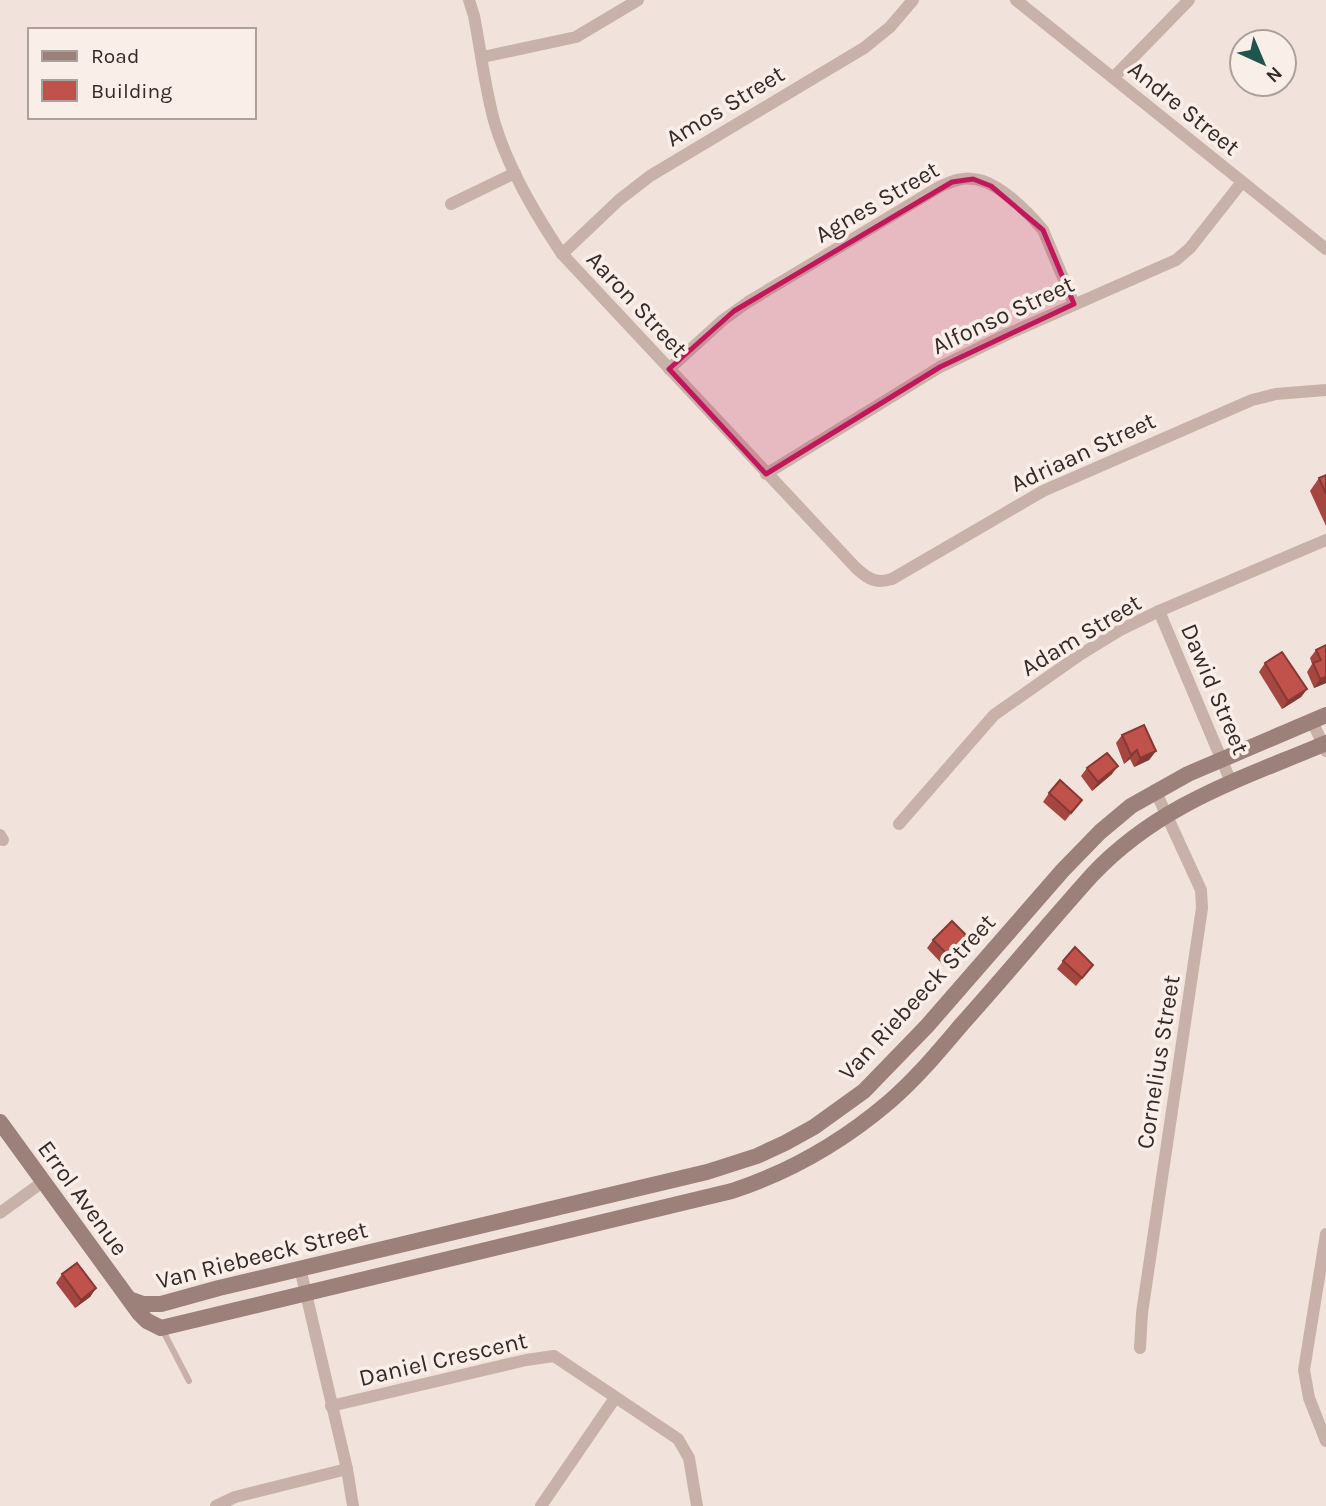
<svg xmlns="http://www.w3.org/2000/svg" width="1326" height="1506" font-family="Karla,sans-serif">
  <style>
    .lines { fill: none; stroke-linecap: round; stroke-linejoin: round }
    .lane { stroke: #c8b1a8; stroke-width: 6 }
    .street { stroke: #c8b1a8; stroke-width: 12 }
    .secondary { stroke: #9c807a; stroke-width: 16 }
    .wall { fill: #a54640 }
    .shaded-wall { fill: #863934 }
    .building { fill: #c0514b; stroke: #863934; stroke-width: 2 }
    .marked { fill: #c2185b; fill-opacity: 0.2; stroke: #c2185b; stroke-width: 5; stroke-linejoin: round }
    .labels { text-anchor: middle; stroke-width: 7; stroke-linejoin: round; paint-order: stroke }
    .street-label { font-size: 24px; fill: #352a28; stroke: #f9eee8 }
  </style>
  <rect width="100%" height="100%" fill="#f1e3dc"/>
  <g class="lines">
    <path class="lane" d="M162,1329L189,1381"/>
    <g class="street">
      <path d="M469,0L474,16C481,51 485,90 495,124C509,170 535,214 562,254L856,568C868,579 876,584 892,579L1043,491L1252,400L1276,394L1326,390"/>
      <path d="M1016,0L1326,249"/>
      <path d="M483,57L576,37L638,0"/>
      <path d="M1114,77L1189,0"/>
      <path d="M451,204L515,173"/>
      <path d="M562,254L619,200L650,176L864,48L890,27L913,0"/>
      <path d="M669,369L723,320L748,302L941,186C951,182 962,177 973,179C998,181 1028,212 1043,230L1074,304"/>
      <path d="M766,474L940,367L1010,333L1176,260L1190,248L1242,182"/>
      <path d="M1159,611L1231,782"/>
      <path d="M1312,721L1326,751"/>
      <path d="M899,824L994,715L1078,656L1122,629L1159,611L1326,540"/>
      <path d="M0,835L3,840"/>
      <path d="M0,1213L44,1181"/>
      <path d="M1326,1234L1304,1370L1309,1398L1326,1441"/>
      <path d="M300,1268L347,1469L353,1506"/>
      <path d="M1140,1348L1142,1313L1202,908L1201,890L1155,790"/>
      <path d="M331,1406L526,1360L554,1356L678,1439L689,1458L697,1506"/>
      <path d="M216,1506L235,1497L347,1469"/>
      <path d="M541,1506L615,1398"/>
    </g>
    <g class="secondary">
      <path d="M0,1122L139,1313L147,1321L161,1328L732,1191C790,1172 842,1142 889,1102C916,1079 939,1051 962,1024C1006,975 1048,924 1092,875C1159,804 1239,780 1326,743"/>
      <path d="M129,1299L143,1304H161L219,1288L707,1172L757,1156L785,1143L814,1127L864,1091L927,1026L1063,870L1100,832L1131,806L1188,774L1326,715"/>
    </g>
  </g>
  <g class="wall">
    <path d="M1326,475V526L1310,491L1319,478Z"/>
    <path d="M1326,645V683L1314,688L1307,672L1312,664L1310,658L1316,650Z"/>
    <path d="M1265,663L1307,689L1301,697L1282,709L1259,672Z"/>
    <path d="M1122,735L1156,751L1149,760L1134,767L1130,759L1124,764L1116,743Z"/>
    <path d="M1087,768L1112,774L1092,791L1081,776Z"/>
    <path d="M1049,793L1082,800L1065,821L1043,802Z"/>
    <path d="M952,921L966,950L958,958L955,955L944,966L927,948L933,940Z"/>
    <path d="M1063,961L1093,965L1076,986L1057,969Z"/>
    <path d="M62,1274L96,1288L90,1297L75,1308L56,1283Z"/>
  </g>
  <g class="shaded-wall">
    <path d="M1326,677V683L1314,688L1320,679Z"/>
    <path d="M1307,689L1301,697L1282,709L1288,701Z"/>
    <path d="M1137,750L1130,759L1124,764L1131,755Z"/>
    <path d="M1156,751L1149,760L1134,767L1140,758Z"/>
    <path d="M1118,766L1112,774L1092,791L1098,782Z"/>
    <path d="M972,941L966,950L958,958L964,949Z"/>
    <path d="M961,946L955,955L944,966L950,957Z"/>
    <path d="M96,1288L90,1297L75,1308L81,1300Z"/>
  </g>
  <g class="building">
    <path d="M1326,475V494L1319,478Z"/>
    <path d="M1326,645V677L1320,679L1313,663L1321,660L1316,650Z"/>
    <path d="M1282,652L1307,689L1288,701L1265,663Z"/>
    <path d="M1144,725L1156,751L1140,758L1137,750L1131,755L1122,735Z"/>
    <path d="M1107,753L1118,766L1098,782L1087,768Z"/>
    <path d="M1060,780L1082,800L1071,813L1049,793Z"/>
    <path d="M952,921L972,941L964,949L961,946L950,957L933,940Z"/>
    <path d="M1075,947L1093,965L1082,978L1063,961Z"/>
    <path d="M77,1263L96,1288L81,1300L62,1274Z"/>
  </g>
  <path class="marked" d="M973,179L991,186L1043,230L1074,304L940,367L766,474L669,369L734,311L952,182Z"/>
  <g class="labels">
    <g class="street-label">
      <text transform="translate(725 106) rotate(-31)" y="8">Amos Street</text>
      <text transform="translate(1184 108) rotate(39)" y="8">Andre Street</text>
      <text transform="translate(877 202) rotate(-30)" y="8">Agnes Street</text>
      <text transform="translate(637 304) rotate(47)" y="8">Aaron Street</text>
      <text transform="translate(1003 315) rotate(-25)" y="8">Alfonso Street</text>
      <text transform="translate(1083 452) rotate(-25)" y="8">Adriaan Street</text>
      <text transform="translate(1081 635) rotate(-31)" y="8">Adam Street</text>
      <text transform="translate(1215 689) rotate(67)" y="8">Dawid Street</text>
      <text transform="translate(917 997) rotate(-47)" y="8">Van Riebeeck Street</text>
      <text transform="translate(1158 1062) rotate(-81)" y="8">Cornelius Street</text>
      <text transform="translate(83 1198) rotate(54)" y="8">Errol Avenue</text>
      <text transform="translate(262 1255) rotate(-14)" y="8">Van Riebeeck Street</text>
      <text transform="translate(443 1359) rotate(-13)" y="8">Daniel Crescent</text>
    </g>
  </g>
  <rect x="28" y="28" width="228" height="91" fill="#f9eee8" stroke="#aba09b" stroke-width="2"/>
  <rect x="42" y="51" width="35" height="10" fill="#9c807a" stroke="#aba09b" stroke-width="2"/>
  <text x="91" y="63" font-size="21" fill="#352a28">Road</text>
  <rect x="42" y="80" width="35" height="21" fill="#c0514b" stroke="#aba09b" stroke-width="2"/>
  <text x="91" y="98" font-size="21" fill="#352a28">Building</text>
  <g transform="translate(1263 63) rotate(136)"><circle r="33" fill="#f9eee8" stroke="#aba09b" stroke-width="2"/>
  <path d="M0-5L12 26L0 18L-12 26Z" fill="#20554f"/>
  <text y="-10" font-size="19" font-weight="bold" text-anchor="middle" fill="#352a28">N</text>
  </g>
</svg>
